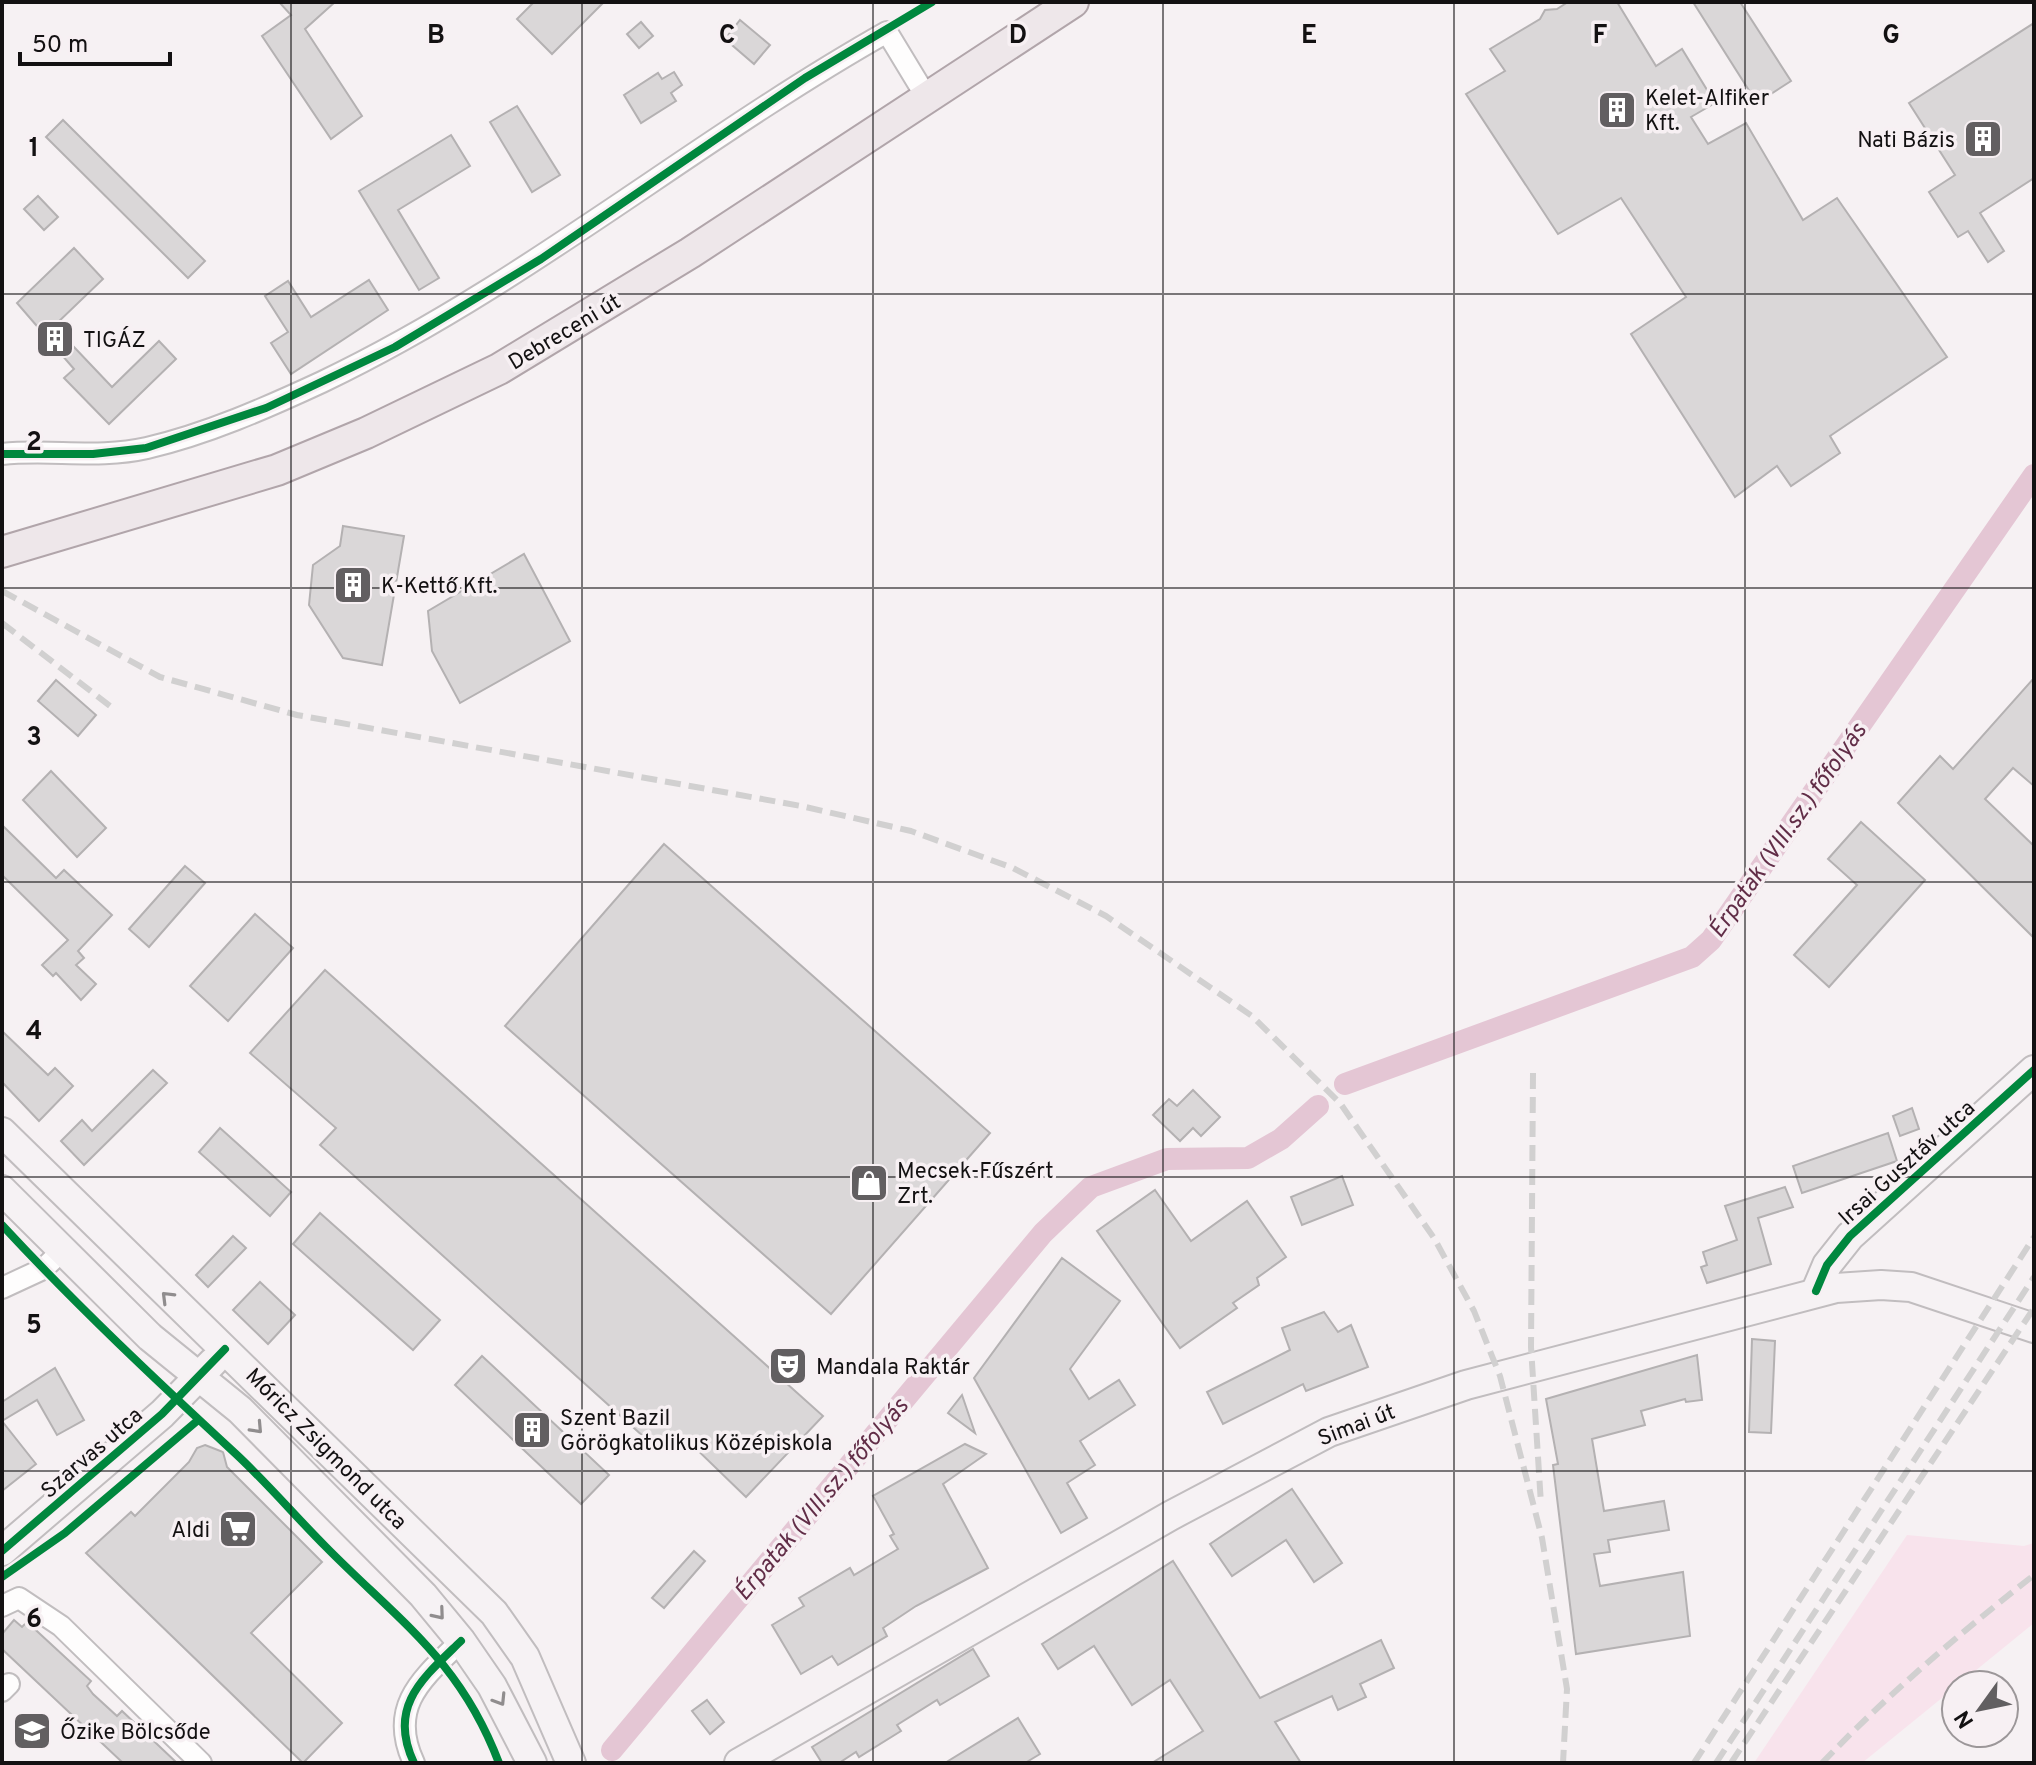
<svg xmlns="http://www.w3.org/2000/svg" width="2036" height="1765" font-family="Overpass,sans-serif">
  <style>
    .green { fill: #f8e3ec }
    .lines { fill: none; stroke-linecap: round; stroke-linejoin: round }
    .canal { stroke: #e4c6d4; stroke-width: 22 }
    .building { fill: #dad7d8; stroke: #b4b1b2; stroke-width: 2 }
    .street-casing { stroke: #c1bdbf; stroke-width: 24 }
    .secondary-casing { stroke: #c1bdbf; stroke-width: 32 }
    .primary-casing { stroke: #b1a5aa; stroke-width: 34 }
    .street { stroke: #fefdfd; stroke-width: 20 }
    .secondary { stroke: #f6f2f4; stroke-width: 28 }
    .primary { stroke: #eee7ea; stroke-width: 30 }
    .rail { stroke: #d1d0d0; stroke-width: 6; stroke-dasharray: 16 8; stroke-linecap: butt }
    .cycleway-casing { stroke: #f7f0f3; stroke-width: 13 }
    .cycleway { stroke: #00873e; stroke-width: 8 }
    .oneway { stroke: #908d8e }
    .grid { fill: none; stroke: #131112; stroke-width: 2; stroke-opacity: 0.55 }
    .labels { text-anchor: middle; stroke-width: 7; stroke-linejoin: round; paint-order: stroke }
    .poi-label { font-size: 22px; fill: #131112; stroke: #f7f0f3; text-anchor: start }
    .street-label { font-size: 22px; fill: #131112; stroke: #f7f0f3 }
    .water-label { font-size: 24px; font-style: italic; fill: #612d47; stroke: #f7f0f3 }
    .grid-label { font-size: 26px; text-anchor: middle; font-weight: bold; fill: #131112; stroke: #f7f0f3; stroke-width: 7; stroke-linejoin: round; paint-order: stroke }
  </style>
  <rect width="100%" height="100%" fill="#f6f1f3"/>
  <path class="green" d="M1907,1535L2024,1546L2034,1543V1623L1862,1763H1754Z"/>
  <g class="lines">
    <g class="canal">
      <path d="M1345,1084L1692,957L1711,940L2034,475"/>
      <path d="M612,1750L1043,1233L1091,1187L1167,1159L1248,1158L1281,1139L1318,1106"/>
    </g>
  </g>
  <g class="building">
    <path d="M279,2H335L305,29L362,116L331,139L262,36L291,15Z"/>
    <path d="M534,2H604L552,54L517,19Z"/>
    <path d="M1568,2H1617L1656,66L1682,49L1715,103L1691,117L1708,144L1746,123L1803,220L1837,198L1947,357L1830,436L1840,453L1791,486L1777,466L1735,497L1631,334L1686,297L1621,198L1558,234L1466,94L1505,71L1490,49L1540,19L1545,10L1557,9Z"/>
    <path d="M1693,2H1740L1791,81L1757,103Z"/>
    <path d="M740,20L770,45L754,64L725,39Z"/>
    <path d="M641,22L653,36L639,48L627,34Z"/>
    <path d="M2034,23V178L1980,213L2004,251L1988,262L1968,231L1958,237L1929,192L1955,175L1909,103Z"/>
    <path d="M674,72L682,85L671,93L676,101L641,123L624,95L658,73L662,79Z"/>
    <path d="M517,106L560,175L532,192L490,122Z"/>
    <path d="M63,120L205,261L188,278L46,137Z"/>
    <path d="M451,135L470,166L398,210L439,278L419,290L359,191Z"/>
    <path d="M38,196L58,217L44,230L24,209Z"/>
    <path d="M74,248L103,279L54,326L112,387L159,341L176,359L109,424L64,378L74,369L17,303Z"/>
    <path d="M369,280L388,310L291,374L271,343L288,332L265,296L288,281L311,317Z"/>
    <path d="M343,526L404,536L382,665L343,658L309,605L313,565L340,546Z"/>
    <path d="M524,554L570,641L460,703L432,651L428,611Z"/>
    <path d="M2034,678V786L2013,768L1985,799L2034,846V938L1898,803L1940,756L1953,769Z"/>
    <path d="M56,680L96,715L78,736L38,701Z"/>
    <path d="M51,771L106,828L77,857L23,800Z"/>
    <path d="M1861,822L1925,880L1829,987L1794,955L1857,885L1828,859Z"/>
    <path d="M2,825L56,878L64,870L112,915L78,951L84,958L76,965L96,984L81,1000L56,973L53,976L42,965L68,940L2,875Z"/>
    <path d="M664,844L990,1133L831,1314L505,1026Z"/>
    <path d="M185,866L205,883L149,947L129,929Z"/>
    <path d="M255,914L293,948L228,1021L190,986Z"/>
    <path d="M325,970L823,1416L746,1497L683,1436L672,1446L663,1437L654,1446L320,1145L336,1128L250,1053Z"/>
    <path d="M2,1031L48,1075L55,1068L73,1086L39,1121L2,1082Z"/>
    <path d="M153,1070L167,1083L84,1165L61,1141L82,1120L92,1131Z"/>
    <path d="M1193,1090L1220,1117L1201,1136L1193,1128L1180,1141L1153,1115L1169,1099L1177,1106Z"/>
    <path d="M1912,1108L1919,1129L1900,1136L1893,1116Z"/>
    <path d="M220,1128L291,1192L270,1216L199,1152Z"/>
    <path d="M1888,1133L1897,1161L1802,1193L1793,1166Z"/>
    <path d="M1342,1176L1353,1205L1302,1225L1291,1197Z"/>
    <path d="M1785,1187L1793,1207L1758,1218L1771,1264L1707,1283L1701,1267L1707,1265L1703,1252L1737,1240L1725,1206Z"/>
    <path d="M1155,1190L1191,1241L1247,1201L1286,1257L1257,1278L1259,1285L1233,1303L1237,1308L1180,1348L1097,1231Z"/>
    <path d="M320,1213L440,1320L413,1350L293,1244Z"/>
    <path d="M233,1236L246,1248L208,1287L196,1275Z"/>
    <path d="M1062,1258L1120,1301L1070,1369L1089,1399L1119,1380L1135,1405L1080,1441L1095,1465L1067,1483L1087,1518L1061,1533L974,1378Z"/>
    <path d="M260,1282L295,1315L268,1344L233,1310Z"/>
    <path d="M1324,1312L1338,1332L1351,1325L1368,1367L1306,1391L1303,1384L1223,1424L1207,1392L1290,1350L1282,1328Z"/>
    <path d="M1752,1339L1775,1341L1771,1433L1749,1432Z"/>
    <path d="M1697,1355L1702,1400L1686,1402L1685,1399L1641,1411L1645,1425L1592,1439L1604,1511L1664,1501L1669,1530L1608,1540L1610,1552L1594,1554L1600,1586L1683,1572L1690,1636L1576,1654L1553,1465L1558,1464L1546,1399Z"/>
    <path d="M482,1356L609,1475L581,1504L455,1385Z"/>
    <path d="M55,1368L84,1420L57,1435L37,1400L2,1421L36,1464L2,1491V1402Z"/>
    <path d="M962,1395L975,1433L948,1413Z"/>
    <path d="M965,1444L986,1454L943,1484L988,1568L916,1606L883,1628L887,1636L838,1665L832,1656L801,1674L772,1625L804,1606L799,1598L850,1568L854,1575L898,1549L890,1536L894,1534L873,1496Z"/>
    <path d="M205,1445L223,1452L227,1467L322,1562L251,1633L342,1723L303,1763L86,1553L131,1512L135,1516L189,1462L197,1448Z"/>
    <path d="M1292,1489L1342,1563L1314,1582L1286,1540L1232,1576L1210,1544Z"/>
    <path d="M694,1551L705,1561L664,1608L652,1598Z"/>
    <path d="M1173,1561L1260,1698L1381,1640L1394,1668L1360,1684L1366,1697L1338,1710L1332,1696L1275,1722L1301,1763H1152L1203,1731L1170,1680L1132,1705L1094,1646L1058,1669L1042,1644Z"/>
    <path d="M14,1620L22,1627L27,1622L91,1681L87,1686L93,1694L117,1716L122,1711L177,1763H123L2,1649V1634Z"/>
    <path d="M973,1649L989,1676L940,1705L937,1700L897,1725L901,1731L859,1757L856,1752L839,1763H822L812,1747Z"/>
    <path d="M707,1700L724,1722L710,1734L692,1711Z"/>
    <path d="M1018,1718L1040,1754L1025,1763H945Z"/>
  </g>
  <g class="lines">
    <g class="street-casing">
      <g id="street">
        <path d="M2,454C50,449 99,459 147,448C207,434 266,408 322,382C523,286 694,141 887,32L927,98"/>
        <path d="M2,1288L43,1269L63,1250"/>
        <path d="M2,1606L19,1598L61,1626L201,1763"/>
        <path d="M2,1691L9,1684"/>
        <path d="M414,1763C387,1706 423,1678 461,1641"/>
      </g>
    </g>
    <g class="secondary-casing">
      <g id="secondary">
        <path d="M2,1132L494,1613L525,1657L571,1763"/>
        <path d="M2,1190L150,1337L240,1410L423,1595L461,1641L492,1686L532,1763"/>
        <path d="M1816,1291L1827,1265L1850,1236L2034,1070"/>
        <path d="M2,1551L162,1414L213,1362"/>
        <path d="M739,1763L1170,1516L1329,1432L1466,1385L1836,1288L1881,1285L1911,1287L2034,1328"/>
      </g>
    </g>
    <g class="primary-casing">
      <path id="primary" d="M2,552L277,470L366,433L499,369L690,253L1073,2"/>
    </g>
    <use href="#street" class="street"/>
    <use href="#secondary" class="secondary"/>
    <use href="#primary" class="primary"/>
    <g class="rail">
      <path d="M2,591L160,677L297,715L801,806L911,831L1013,868L1106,916L1252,1016L1340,1103L1434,1238L1474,1311L1500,1376L1542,1538L1567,1689L1563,1763"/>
      <path d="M2,623L114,709"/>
      <path d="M1533,1073L1531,1347L1541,1504"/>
      <path d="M1694,1763L2034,1237"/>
      <path d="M1716,1763L2034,1277"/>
      <path d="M1731,1763L2034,1308"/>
      <path d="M1822,1763C1888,1694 1959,1634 2034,1575"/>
    </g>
    <g class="cycleway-casing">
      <g id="cycleway">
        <path d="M2,454H93L146,448L266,408L395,347L541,259L805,78L932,2"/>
        <path d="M2,1225C77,1306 157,1381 237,1455C268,1484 296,1517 326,1547C399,1621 460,1660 499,1763"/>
        <path d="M1816,1291L1827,1265L1850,1236L2034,1070"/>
        <path d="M2,1551L162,1414L225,1349"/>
        <path d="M2,1577L65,1533L197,1421"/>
        <path d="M414,1763C387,1706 423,1678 461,1641"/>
      </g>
    </g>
    <use href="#cycleway" class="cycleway"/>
  </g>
  <defs><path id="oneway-chevron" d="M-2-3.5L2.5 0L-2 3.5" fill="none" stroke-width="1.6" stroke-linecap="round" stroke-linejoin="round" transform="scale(2)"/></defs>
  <g class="oneway">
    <use href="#oneway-chevron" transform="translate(167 1297) rotate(-135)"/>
    <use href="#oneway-chevron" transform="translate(257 1428) rotate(47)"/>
    <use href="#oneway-chevron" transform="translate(439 1614) rotate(50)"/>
    <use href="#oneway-chevron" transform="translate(500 1700) rotate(58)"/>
  </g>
  <path class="grid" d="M291,2V1763M582,2V1763M873,2V1763M1163,2V1763M1454,2V1763M1745,2V1763M2,294H2034M2,588H2034M2,882H2034M2,1177H2034M2,1471H2034"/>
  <defs>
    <g id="building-square" transform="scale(2)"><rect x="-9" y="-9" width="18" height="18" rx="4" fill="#625f61" stroke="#f7f0f3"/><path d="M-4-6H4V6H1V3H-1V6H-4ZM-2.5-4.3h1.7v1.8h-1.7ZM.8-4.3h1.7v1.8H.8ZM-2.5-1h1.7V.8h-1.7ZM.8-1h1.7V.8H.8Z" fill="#fff"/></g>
    <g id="shop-square" transform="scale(2)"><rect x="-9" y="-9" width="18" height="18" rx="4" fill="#625f61" stroke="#f7f0f3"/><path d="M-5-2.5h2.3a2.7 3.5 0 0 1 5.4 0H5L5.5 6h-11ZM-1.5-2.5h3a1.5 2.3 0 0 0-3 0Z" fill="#fff"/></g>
    <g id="theatre-square" transform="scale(2)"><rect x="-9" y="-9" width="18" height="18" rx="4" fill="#625f61" stroke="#f7f0f3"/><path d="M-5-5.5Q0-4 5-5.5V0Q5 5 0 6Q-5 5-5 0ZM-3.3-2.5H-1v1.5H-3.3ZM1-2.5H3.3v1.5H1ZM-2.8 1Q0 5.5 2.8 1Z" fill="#fff"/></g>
    <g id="supermarket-square" transform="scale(2)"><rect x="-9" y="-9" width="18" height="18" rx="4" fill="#625f61" stroke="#f7f0f3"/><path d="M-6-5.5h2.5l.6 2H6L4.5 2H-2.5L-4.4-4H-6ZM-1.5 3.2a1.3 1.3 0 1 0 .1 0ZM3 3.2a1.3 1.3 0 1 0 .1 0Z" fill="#fff"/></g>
    <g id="school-square" transform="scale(2)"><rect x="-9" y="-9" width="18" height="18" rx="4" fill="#625f61" stroke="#f7f0f3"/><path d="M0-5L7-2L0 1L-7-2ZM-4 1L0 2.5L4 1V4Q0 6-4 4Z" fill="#fff"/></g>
  </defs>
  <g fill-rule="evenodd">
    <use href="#building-square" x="1617" y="110"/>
    <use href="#building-square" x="1983" y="139"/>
    <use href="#building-square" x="55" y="339"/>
    <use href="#building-square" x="353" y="585"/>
    <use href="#shop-square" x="869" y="1183"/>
    <use href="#theatre-square" x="788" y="1366"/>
    <use href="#building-square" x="532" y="1430"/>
    <use href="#supermarket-square" x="238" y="1529"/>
    <use href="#school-square" x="32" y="1731"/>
  </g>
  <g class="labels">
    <g class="poi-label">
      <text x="1645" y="105">Kelet-Alfiker<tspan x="1645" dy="25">Kft.</tspan></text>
      <text x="1955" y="147" text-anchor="end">Nati Bázis</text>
      <text x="83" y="347">TIGÁZ</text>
      <text x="381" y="593">K-Kettő Kft.</text>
      <text x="897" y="1178">Mecsek-Fűszért<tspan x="897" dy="25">Zrt.</tspan></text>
      <text x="816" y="1374">Mandala Raktár</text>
      <text x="560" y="1425">Szent Bazil<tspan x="560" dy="25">Görögkatolikus Középiskola</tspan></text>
      <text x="210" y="1537" text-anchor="end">Aldi</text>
      <text x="60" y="1739">Őzike Bölcsőde</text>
    </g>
    <g class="street-label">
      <text transform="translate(564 331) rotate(-31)" y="8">Debreceni út</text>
      <text transform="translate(1906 1162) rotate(-42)" y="8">Irsai Gusztáv utca</text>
      <text transform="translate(1356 1424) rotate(-21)" y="8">Simai út</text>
      <text transform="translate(327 1448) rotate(45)" y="8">Móricz Zsigmond utca</text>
      <text transform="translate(91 1452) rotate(-41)" y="8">Szarvas utca</text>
    </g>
    <g class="water-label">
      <text transform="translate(1787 830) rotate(-55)" y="8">Érpatak (VIII.sz.) főfolyás</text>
      <text transform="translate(821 1499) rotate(-50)" y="8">Érpatak (VIII.sz.) főfolyás</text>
    </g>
  </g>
  <g class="grid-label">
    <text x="436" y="43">B</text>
    <text x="727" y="43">C</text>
    <text x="1018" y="43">D</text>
    <text x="1309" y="43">E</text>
    <text x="1600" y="43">F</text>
    <text x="1891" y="43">G</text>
    <text x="34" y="156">1</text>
    <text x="34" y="450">2</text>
    <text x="34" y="745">3</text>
    <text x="34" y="1039">4</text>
    <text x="34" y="1333">5</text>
    <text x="34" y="1627">6</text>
  </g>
  <rect width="2036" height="1765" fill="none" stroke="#131112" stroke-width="8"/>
  <g transform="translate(1980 1709) rotate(237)"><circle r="38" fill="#f7f0f3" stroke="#9c9799" stroke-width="2"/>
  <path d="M0-6L14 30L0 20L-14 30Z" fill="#625f61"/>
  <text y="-12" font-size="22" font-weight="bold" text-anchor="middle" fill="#131112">N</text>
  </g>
  <path d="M20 52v12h150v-12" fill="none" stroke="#131112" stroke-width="4"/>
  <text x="32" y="52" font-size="24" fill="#131112" stroke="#f7f0f3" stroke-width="6" paint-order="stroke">50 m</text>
</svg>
